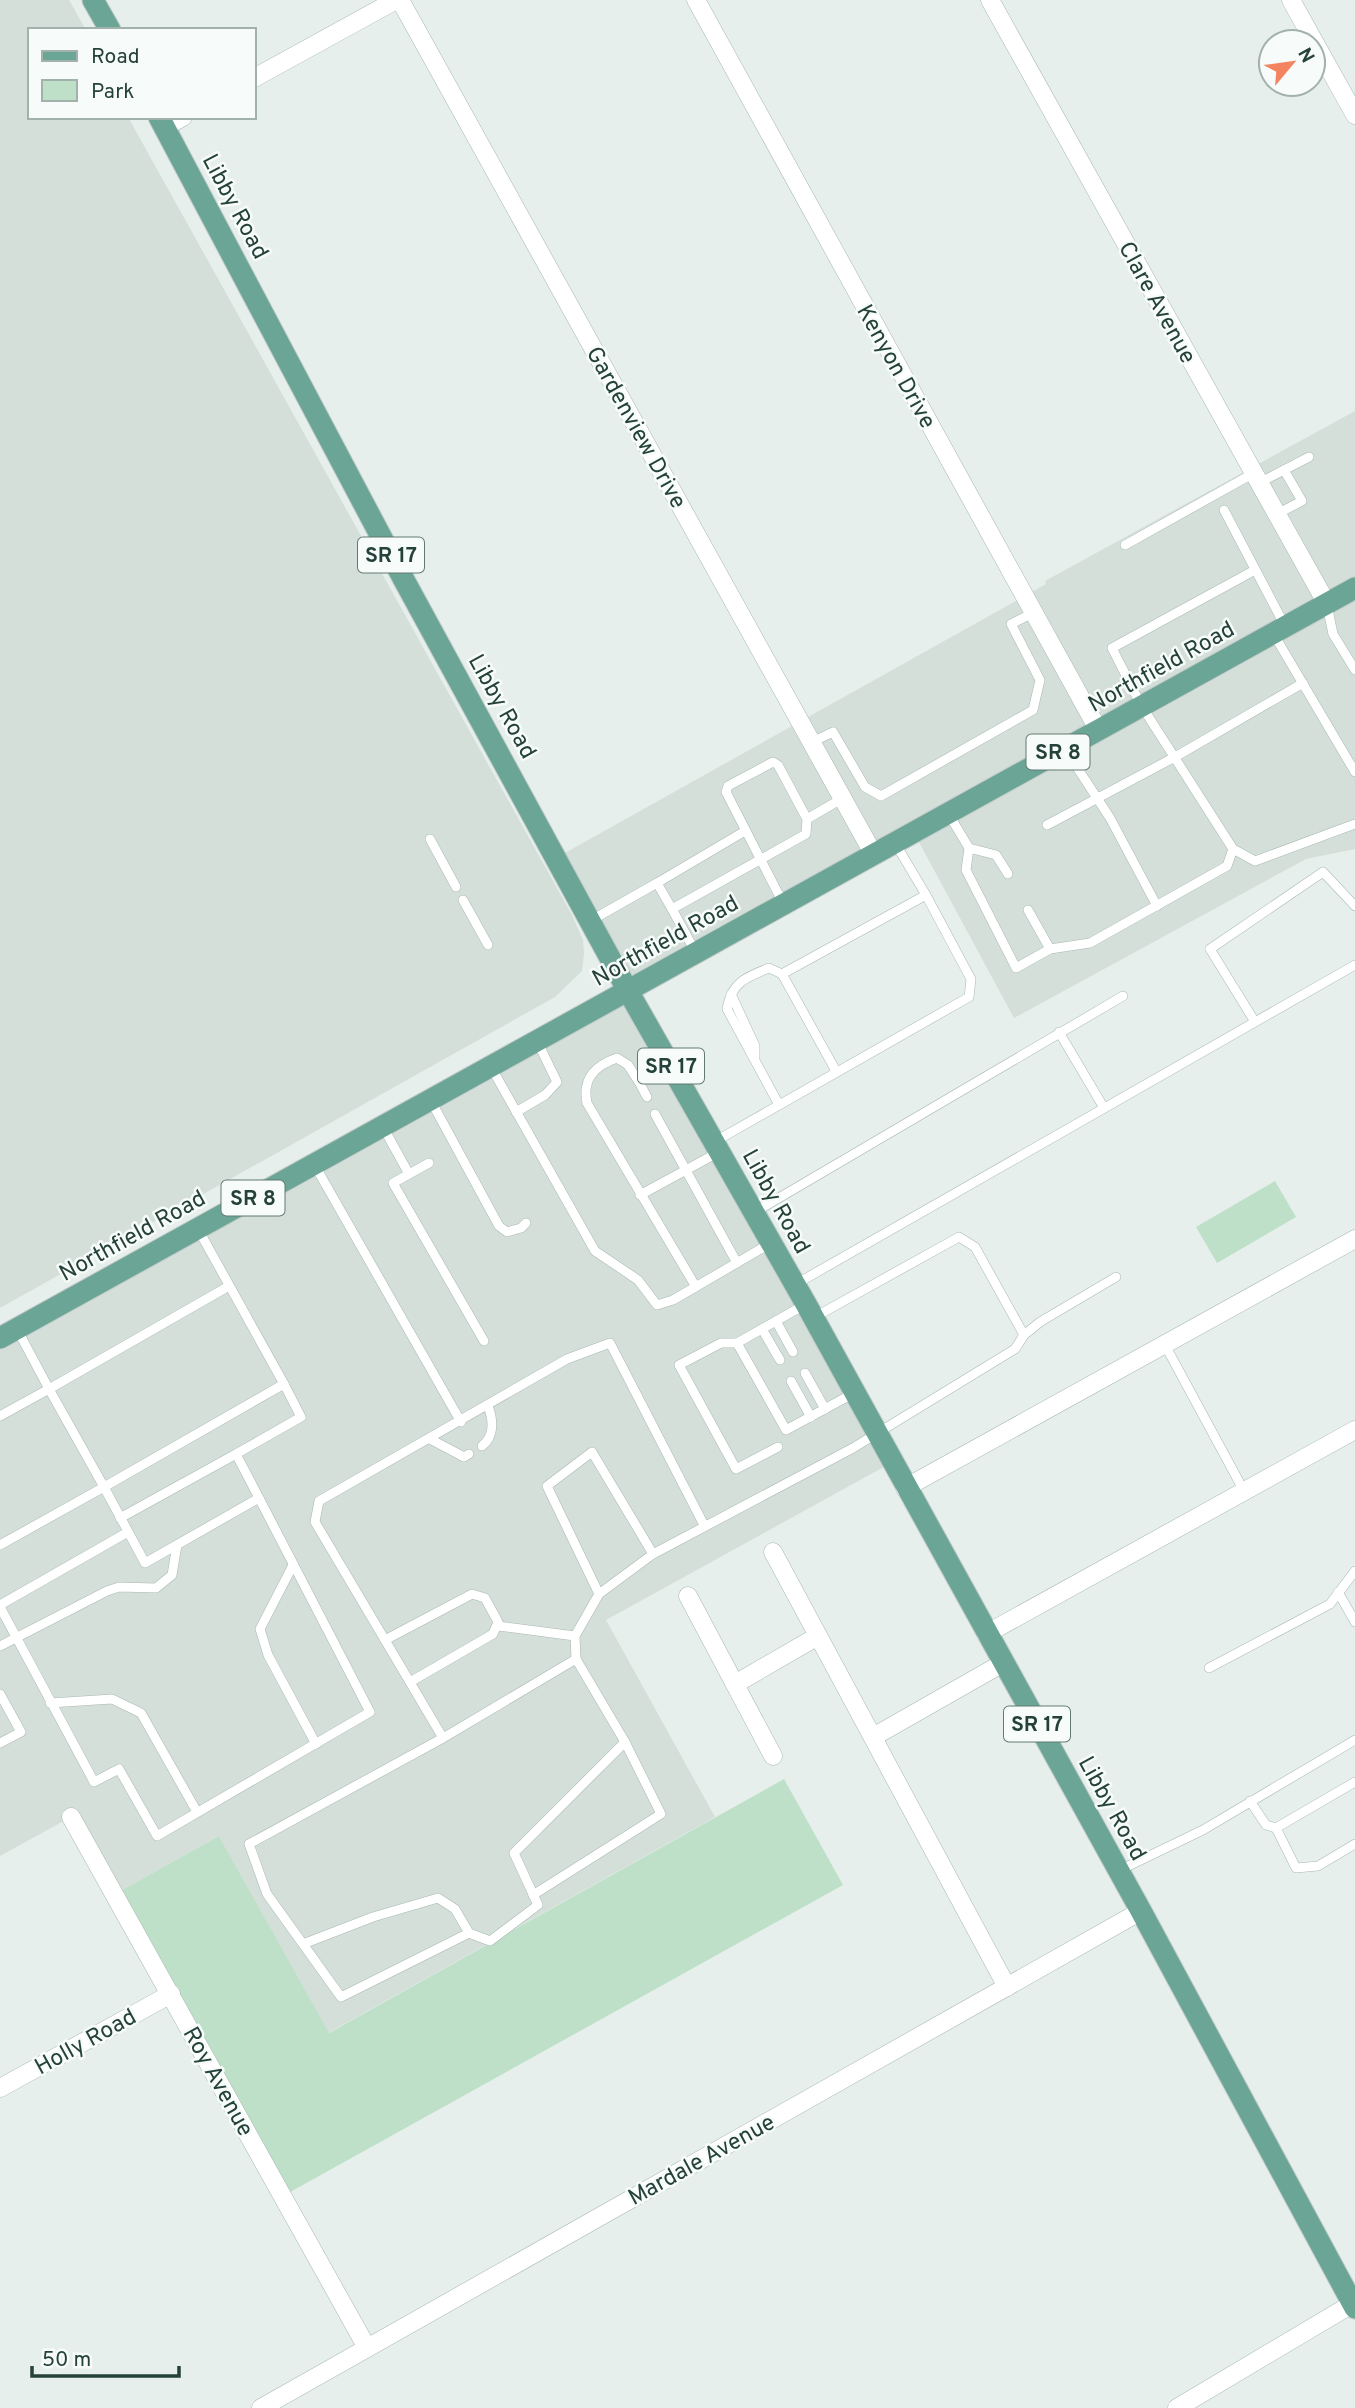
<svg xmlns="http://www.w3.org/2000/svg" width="1355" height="2408" font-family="Overpass,sans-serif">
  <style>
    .built { fill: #d4dfda }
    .green { fill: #bfe0c8 }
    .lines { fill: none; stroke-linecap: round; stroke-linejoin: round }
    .lane-casing { stroke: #a8b8b2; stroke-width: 10 }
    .street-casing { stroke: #a8b8b2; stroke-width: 19 }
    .primary-casing { stroke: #c2cac8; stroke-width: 23 }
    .lane { stroke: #fff; stroke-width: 9 }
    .street { stroke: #fff; stroke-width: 18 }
    .primary { stroke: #6aa596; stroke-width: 21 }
    .labels { text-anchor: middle; stroke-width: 5; stroke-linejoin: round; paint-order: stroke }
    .shield { fill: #f7fbf9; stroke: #637a73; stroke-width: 2 }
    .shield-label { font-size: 21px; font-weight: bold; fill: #24423a }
    .street-label { font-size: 23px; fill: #24423a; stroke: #f7fbf9 }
  </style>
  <rect width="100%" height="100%" fill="#e6efeb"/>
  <g class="built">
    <path d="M0,0H69L86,30H30V117H128L572,915L583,940L584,954L582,971L555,997L0,1308Z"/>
    <path d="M1355,411V849L1306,859L1014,1018L914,833L628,991L891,1463L606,1620L715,1817L328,2033L219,1836L115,1894L71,1817L0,1856V1338L627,991L556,858L1046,584L1045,581Z"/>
  </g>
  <g class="green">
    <path d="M1275,1181L1296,1217L1217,1263L1196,1227Z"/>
    <path d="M784,1779L843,1885L283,2196L115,1894L219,1836L329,2033Z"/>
  </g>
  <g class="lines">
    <g class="lane-casing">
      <g id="lane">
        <path d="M1259,483L1309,457"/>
        <path d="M1224,510L1285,626"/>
        <path d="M1277,514L1302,501L1284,470"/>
        <path d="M1125,545L1254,473"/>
        <path d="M1255,570L1112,648L1141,705L1233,849L1255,861L1355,824"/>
        <path d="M1327,605L1333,634L1355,670"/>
        <path d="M1273,633L1355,772"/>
        <path d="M812,742L833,732L865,787L881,796L1033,710L1040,680L1011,624L1033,613"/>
        <path d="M1065,749L1110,818L1157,906"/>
        <path d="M948,813L969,848"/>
        <path d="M1047,825L1175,757L1303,683"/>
        <path d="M745,831L657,883L672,909L806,834L807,819L843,798"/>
        <path d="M430,839L456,887"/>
        <path d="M1008,874L996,855L969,848L966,870L1016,968L1050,949L1028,910"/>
        <path d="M463,900L488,945"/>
        <path d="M783,903L726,792L728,786L773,762L778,765L807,819"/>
        <path d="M672,909L696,953"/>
        <path d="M590,921L657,883"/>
        <path d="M1050,949L1090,943L1227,866L1233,849"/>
        <path d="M782,974L926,895L895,843"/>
        <path d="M731,994L755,1046V1058"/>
        <path d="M1255,1022L1210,949L1323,872L1355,906"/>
        <path d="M1059,1032L1104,1108"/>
        <path d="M491,1067L595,1251L638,1280L657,1305L673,1300L771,1243"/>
        <path d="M639,1082L628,1065L617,1058C594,1066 582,1079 587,1103L696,1287"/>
        <path d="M647,1097L639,1082L669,1065"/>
        <path d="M431,1101L499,1226L507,1232L521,1228L526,1223"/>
        <path d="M778,1103L727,1009C731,983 746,977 769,968L782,974L836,1071"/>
        <path d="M516,1112L545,1095L557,1082L537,1041"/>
        <path d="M655,1114L737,1263"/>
        <path d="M383,1127L409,1174"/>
        <path d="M714,1142L969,997L971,979L926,895"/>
        <path d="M429,1163L393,1183L484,1341"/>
        <path d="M314,1164L461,1422"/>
        <path d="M640,1195L719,1152"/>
        <path d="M755,1212L1123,996"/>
        <path d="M198,1229L284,1384L104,1487L49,1389L229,1286"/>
        <path d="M796,1284L1355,965"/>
        <path d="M806,1304L737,1343L786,1430L854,1393"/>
        <path d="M776,1321L793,1352"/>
        <path d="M762,1329L780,1360"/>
        <path d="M1024,1335L1040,1322L1116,1277"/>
        <path d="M737,1343H721L679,1365L736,1469L778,1447"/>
        <path d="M1165,1345L1244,1491"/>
        <path d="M805,1373L825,1409"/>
        <path d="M791,1381L811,1417"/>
        <path d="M0,1416L49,1389L17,1329"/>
        <path d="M430,1439L464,1457L469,1454"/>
        <path d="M482,1446C495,1436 493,1419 488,1406"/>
        <path d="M259,1498L236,1454L301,1417L284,1384"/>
        <path d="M120,1518L236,1454"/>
        <path d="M0,1545L104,1487L145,1563L259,1498L370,1712L157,1836L119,1769L94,1782L0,1607"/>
        <path d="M293,1565L260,1629L268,1655L316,1744"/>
        <path d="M1338,1592L1355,1622"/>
        <path d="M599,1594L547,1486L592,1452L653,1554"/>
        <path d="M0,1605L128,1532"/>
        <path d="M498,1626L575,1636"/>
        <path d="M385,1640L472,1594L485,1598L498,1622L493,1634L410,1682"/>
        <path d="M0,1646L107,1591L119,1587L156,1588L172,1575L177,1545"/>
        <path d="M576,1659L575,1636L599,1594L653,1554L853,1448L1015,1349L1024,1335L975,1247L959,1237L813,1318"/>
        <path d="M1209,1668L1330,1604L1355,1571"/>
        <path d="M0,1694L21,1732L0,1743"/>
        <path d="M50,1703L112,1699L141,1713L197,1812"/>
        <path d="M443,1738L576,1659L625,1742L514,1853L538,1905L490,1941L469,1933L341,1997L267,1894L249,1844L443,1738L315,1522L319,1501L567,1359L610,1343L704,1525"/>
        <path d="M1250,1801L1266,1825L1276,1828L1355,1782"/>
        <path d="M1276,1828L1296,1868L1318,1866L1355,1844"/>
        <path d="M1120,1870L1203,1830L1355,1740"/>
        <path d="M533,1895L661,1814L625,1742"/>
        <path d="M303,1944L373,1917L438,1898L455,1909L469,1933"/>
      </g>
    </g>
    <g class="street-casing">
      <g id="street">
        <path d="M400,0L874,855"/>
        <path d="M696,0L1099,731"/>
        <path d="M990,0L1327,604"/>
        <path d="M1291,0L1355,115"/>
        <path d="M254,78L396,0"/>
        <path d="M165,127L183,117"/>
        <path d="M905,1488L1355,1239"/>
        <path d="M773,1552L1007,1987"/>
        <path d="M688,1596L773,1756"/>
        <path d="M986,1634L1355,1430"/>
        <path d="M735,1684L818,1636"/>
        <path d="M873,1737L1003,1663"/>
        <path d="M71,1817L366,2346"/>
        <path d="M0,2088L171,1994"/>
        <path d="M261,2408L1141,1911"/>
        <path d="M1177,2408L1352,2304"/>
      </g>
    </g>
    <g class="primary-casing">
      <g id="primary">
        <path d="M93,0L110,30"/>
        <path d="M159,117L404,580L628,991L806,1304L1141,1911L1355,2308"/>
        <path d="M0,1338L1355,588"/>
      </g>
    </g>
    <use href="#lane" class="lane"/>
    <use href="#street" class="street"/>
    <use href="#primary" class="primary"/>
  </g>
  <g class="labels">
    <g class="shield">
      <rect x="358" y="537.5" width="66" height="35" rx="5"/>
      <rect x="1026.5" y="734.5" width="63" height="35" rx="5"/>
      <rect x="638" y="1048.5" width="66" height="35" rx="5"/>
      <rect x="221.5" y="1180.5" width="63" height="35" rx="5"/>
      <rect x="1004" y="1706.5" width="66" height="35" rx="5"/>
    </g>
    <g class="shield-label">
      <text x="391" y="562">SR 17</text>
      <text x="1058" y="759">SR 8</text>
      <text x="671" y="1073">SR 17</text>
      <text x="253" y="1205">SR 8</text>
      <text x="1037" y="1731">SR 17</text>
    </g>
    <g class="street-label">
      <text transform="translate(236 206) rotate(62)" y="8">Libby Road</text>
      <text transform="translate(1158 302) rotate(61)" y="8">Clare Avenue</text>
      <text transform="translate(897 366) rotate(61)" y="8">Kenyon Drive</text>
      <text transform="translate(637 427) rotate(61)" y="8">Gardenview Drive</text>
      <text transform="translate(1161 666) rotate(-29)" y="8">Northfield Road</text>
      <text transform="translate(503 706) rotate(61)" y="8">Libby Road</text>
      <text transform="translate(665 940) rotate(-29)" y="8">Northfield Road</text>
      <text transform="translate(777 1201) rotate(61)" y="8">Libby Road</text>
      <text transform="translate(132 1235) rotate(-29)" y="8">Northfield Road</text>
      <text transform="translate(1113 1808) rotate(61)" y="8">Libby Road</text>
      <text transform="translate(85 2041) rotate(-29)" y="8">Holly Road</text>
      <text transform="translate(219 2081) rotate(61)" y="8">Roy Avenue</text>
      <text transform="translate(701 2159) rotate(-29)" y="8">Mardale Avenue</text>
    </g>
  </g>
  <rect x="28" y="28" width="228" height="91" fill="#f7fbf9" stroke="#a3b1ad" stroke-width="2"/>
  <rect x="42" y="51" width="35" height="10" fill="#6aa596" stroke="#a3b1ad" stroke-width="2"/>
  <text x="91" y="63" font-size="21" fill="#24423a">Road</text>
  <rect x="42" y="80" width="35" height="21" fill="#bfe0c8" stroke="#a3b1ad" stroke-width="2"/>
  <text x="91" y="98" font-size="21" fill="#24423a">Park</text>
  <g transform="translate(1292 63) rotate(61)"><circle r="33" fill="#f7fbf9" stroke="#a3b1ad" stroke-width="2"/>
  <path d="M0-5L12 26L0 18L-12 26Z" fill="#f4845f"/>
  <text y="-10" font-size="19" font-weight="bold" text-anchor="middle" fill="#24423a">N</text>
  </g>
  <path d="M32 2366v10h147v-10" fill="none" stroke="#24423a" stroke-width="3.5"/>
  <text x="42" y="2366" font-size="21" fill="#24423a" stroke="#f7fbf9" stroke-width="5" paint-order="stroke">50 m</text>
</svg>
